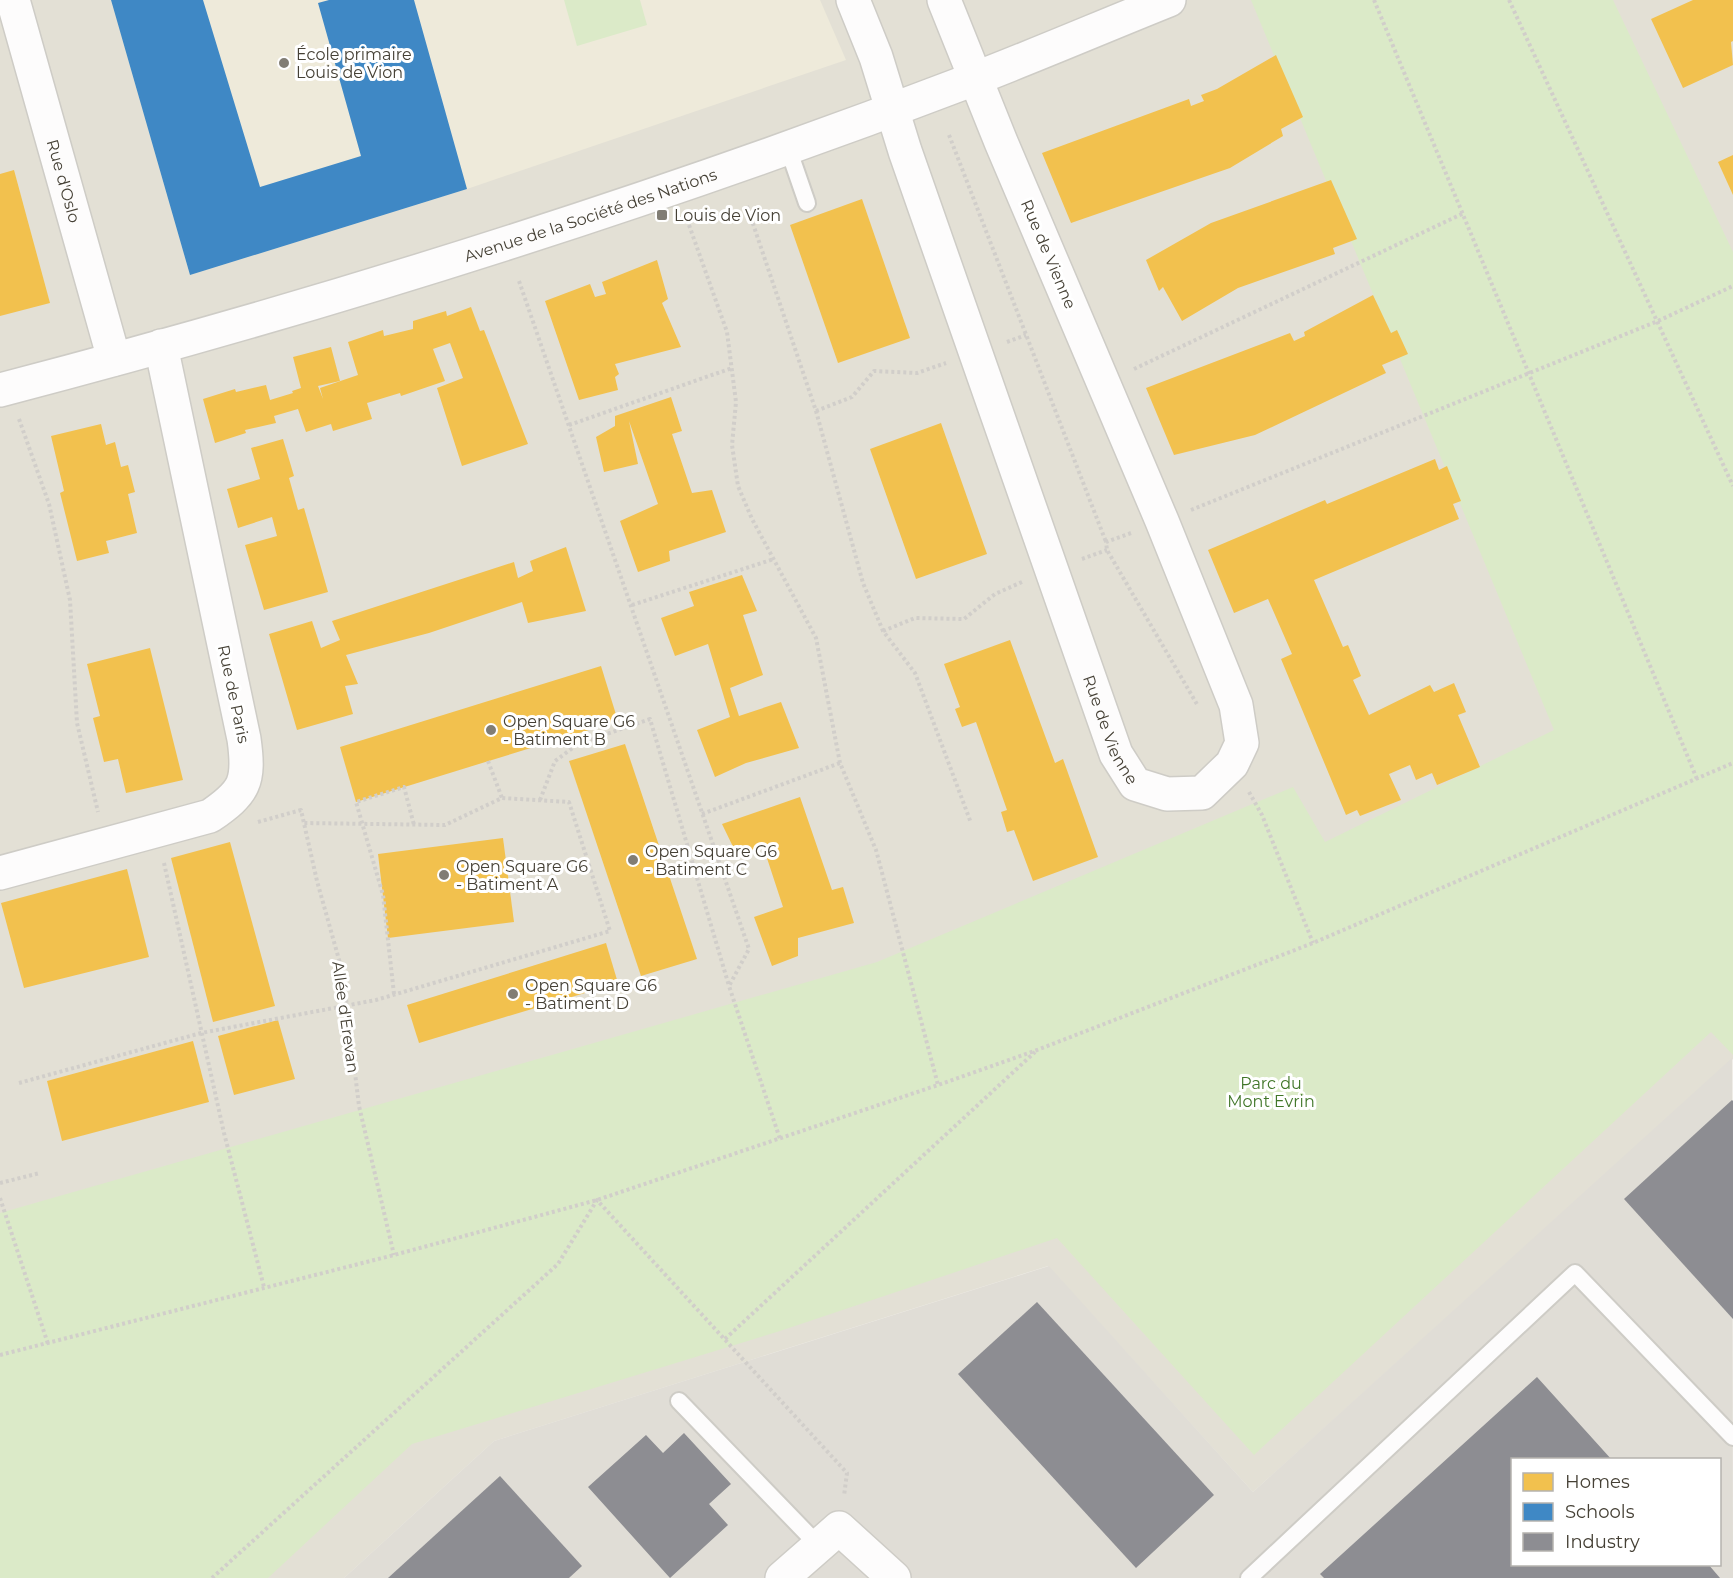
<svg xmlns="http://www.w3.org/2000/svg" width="1733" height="1578" font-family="Montserrat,sans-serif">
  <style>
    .residential { fill: #e3e0d5 }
    .industrial { fill: #e0ddd6; fill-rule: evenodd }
    .education { fill: #eeeada }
    .green { fill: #dbeac8 }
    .homes { fill: #f2c14e }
    .schools { fill: #3f88c5 }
    .industry { fill: #8d8d92 }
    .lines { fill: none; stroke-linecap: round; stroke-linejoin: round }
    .service-casing { stroke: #ceccc6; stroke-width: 20 }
    .minor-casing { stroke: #ceccc6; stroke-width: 36 }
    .tertiary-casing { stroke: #ceccc6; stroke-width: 36 }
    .path { stroke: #d1ceca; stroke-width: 4; stroke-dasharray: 3 3; stroke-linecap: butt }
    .service { stroke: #fdfcfc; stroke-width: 16 }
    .minor { stroke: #fdfcfc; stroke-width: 33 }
    .tertiary { stroke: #fdfcfc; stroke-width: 33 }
    .poi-dot { fill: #817d74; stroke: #fff; stroke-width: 2 }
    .labels { text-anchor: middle; stroke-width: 6; stroke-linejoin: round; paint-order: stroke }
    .poi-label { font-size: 16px; fill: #454035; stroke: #fff; text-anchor: start }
    .street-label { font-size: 16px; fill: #454035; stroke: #fff }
    .park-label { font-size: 16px; fill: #407628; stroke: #fff }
  </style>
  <rect width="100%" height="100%" fill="#f0eee8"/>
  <path class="residential" d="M0,0H1733V1059L1253,1492L1048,1266L494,1441L344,1578H0Z"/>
  <path class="industrial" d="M1732,1058L1733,1578H344L494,1441L1049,1266L1253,1492ZM1512,1460H1720V1564H1512Z"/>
  <path class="education" d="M111,0H820L846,60L467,189L190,275Z"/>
  <g class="green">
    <path d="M564,0H640L647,25L577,46Z"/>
    <path d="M1251,0H1613L1733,252V1055L1711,1032L1254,1455L1057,1238L780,1331L412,1444L268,1578H0V1213L877,962L1293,787L1325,842L1554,730Z"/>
  </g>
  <g class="homes">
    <path d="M1693,0H1733V41L1731,42L1733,65L1683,88L1651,19Z"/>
    <path d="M1276,55L1303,117L1281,129L1283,136L1230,168L1071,223L1042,153L1189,99L1191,106L1204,101L1201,95L1217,89Z"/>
    <path d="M1733,155V195L1718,162Z"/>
    <path d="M14,170L50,303L0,316V174Z"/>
    <path d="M1331,180L1357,239L1333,248L1335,254L1238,288L1182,321L1163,287L1159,291L1146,260L1211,223Z"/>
    <path d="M862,199L910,338L838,363L790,225Z"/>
    <path d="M657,260L668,299L662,303L681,347L615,364L619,374L615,377L618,390L579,400L545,301L590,284L595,297L606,294L602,282Z"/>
    <path d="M1373,295L1391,333L1397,330L1408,354L1382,365L1386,373L1255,435L1174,455L1146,388L1290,333L1294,341L1305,336L1304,332Z"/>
    <path d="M471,307L480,331L484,330L528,444L462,466L437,388L463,378L450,343L433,349L445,381L401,396L400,393L367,403L372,419L333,431L331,424L306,432L298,409L274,416L276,423L245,430L246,433L215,443L203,399L235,389L236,392L266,385L270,400L293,393L292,391L301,388L293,357L331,347L340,381L318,386L323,399L320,388L358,375L348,342L383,330L384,336L413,329V321L446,311L447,316Z"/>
    <path d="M671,397L682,431L672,434L692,493L712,490L726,532L669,551L670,561L638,572L620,521L658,504L629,421L638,464L604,472L596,437L615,426V416Z"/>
    <path d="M941,423L987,554L916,579L870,449Z"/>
    <path d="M101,424L106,445L115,442L121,467L128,465L135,492L128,494L137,533L106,541L109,553L77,561L60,493L64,491L51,436Z"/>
    <path d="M283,439L294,476L289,478L298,510L304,508L328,592L264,610L245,545L277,536L272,517L238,528L227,489L260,479L251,448Z"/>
    <path d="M1435,459L1439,470L1447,466L1461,501L1453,504L1459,519L1314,580L1343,647L1348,645L1361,676L1353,680L1369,715L1430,685L1434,692L1454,683L1466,712L1458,715L1480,767L1437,785L1432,773L1416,780L1410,765L1389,774L1401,800L1360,816L1357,810L1346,815L1281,659L1292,654L1268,599L1234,613L1208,550L1325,500L1327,504Z"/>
    <path d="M566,547L586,611L528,623L522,602L429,633L346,655L358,684L345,686L353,714L297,730L269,634L312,621L321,648L340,640L332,621L514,562L518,578L533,571L530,561Z"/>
    <path d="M742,575L757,611L743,615L763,675L730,688L739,716L781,702L799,748L746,763L715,777L697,730L730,717L708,644L675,656L661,618L694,606L689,592Z"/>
    <path d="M1010,640L1055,763L1063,759L1098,857L1033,881L1014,830L1007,832L1001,812L1007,810L976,722L962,727L955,709L960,707L944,664Z"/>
    <path d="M150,648L183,780L126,793L118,759L104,762L93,718L100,716L87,664Z"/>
    <path d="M601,666L618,721L356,802L340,747Z"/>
    <path d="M625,744L697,959L641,976L569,761Z"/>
    <path d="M800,797L832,890L843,887L854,923L798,938V956L772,966L754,917L783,907L763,846L737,855L722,824Z"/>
    <path d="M503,838L514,922L388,938L378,854Z"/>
    <path d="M230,842L275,1006L213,1022L171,858Z"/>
    <path d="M127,869L149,957L24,988L1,903Z"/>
    <path d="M606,943L618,983L419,1043L407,1005Z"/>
    <path d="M278,1020L295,1079L234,1095L218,1036Z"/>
    <path d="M193,1041L209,1102L62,1141L47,1081Z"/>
  </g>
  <path class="schools" d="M111,0H203L260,187L361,156L318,3L329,0H414L467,189L190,275Z"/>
  <g class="industry">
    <path d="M1732,1100L1733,1101V1319L1624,1199Z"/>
    <path d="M1037,1302L1214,1495L1136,1568L958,1374Z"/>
    <path d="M1537,1377L1612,1460H1512V1564H1708L1720,1578H1324L1320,1574Z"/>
    <path d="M684,1433L731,1484L709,1504L728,1525L670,1578L588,1487L646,1435L663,1453Z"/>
    <path d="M500,1476L582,1566L569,1578H388Z"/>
  </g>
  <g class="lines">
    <g class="service-casing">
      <g id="service">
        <path d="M788,148L807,203"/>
        <path d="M679,1401L819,1546"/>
        <path d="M1249,1578L1575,1273L1733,1437"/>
      </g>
    </g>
    <g class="minor-casing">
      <g id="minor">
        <path id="s1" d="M13,0L114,359"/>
        <path id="s2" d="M853,0L876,57L905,151L1116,754L1135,784L1167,794L1202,793L1232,764L1242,743L1236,705L1162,521L1001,142L944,0"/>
        <path d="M0,873L210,816C245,792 250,782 244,739L161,346"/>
        <path d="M782,1578L839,1528L894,1578"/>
      </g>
    </g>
    <g class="tertiary-casing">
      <g id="tertiary">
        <path id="s3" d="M0,390C330,304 656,201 974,79C1039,54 1104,26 1169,0"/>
      </g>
    </g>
    <g class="path">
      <path d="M1374,0L1697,779"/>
      <path d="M1509,0L1733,486"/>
      <path d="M949,135L1106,542"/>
      <path d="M747,206L816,411L863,583L883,631L915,673L971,823"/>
      <path d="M689,225L727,332L736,402L732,445L738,486L752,519L816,638L840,763L876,850L938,1085"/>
      <path d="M519,281L749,949L729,986L780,1139"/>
      <path d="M1007,342L1026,335"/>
      <path d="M1134,369L1464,213"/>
      <path d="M816,411L852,397L874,371L917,373L946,363"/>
      <path d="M19,419L49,504L70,600L77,723L98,812"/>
      <path d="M569,425L732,368"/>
      <path d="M1191,510L1658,321L1733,286"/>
      <path d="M1131,533L1106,542L1107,550L1198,706"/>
      <path d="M1082,559L1107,550"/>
      <path d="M632,605L774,559"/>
      <path d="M883,631L915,618L964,619L995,594L1022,582"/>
      <path d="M602,726L605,735"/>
      <path d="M575,734L578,744"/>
      <path d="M488,761L502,798"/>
      <path d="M1249,792L1262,815L1313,943"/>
      <path d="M540,800L555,761L578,744L650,719L729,986"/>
      <path d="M702,814L840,763"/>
      <path d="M258,822L301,810L317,881L343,974L359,1106L394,1255"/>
      <path d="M164,863L224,1133L264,1287"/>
      <path d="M394,994L383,895L356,802L404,787L414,825"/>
      <path d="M19,1083L201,1033L376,1000L610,931L569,802L502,798L445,825L304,823"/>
      <path d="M0,1183L40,1173"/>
      <path d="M0,1198L48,1344"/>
      <path d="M725,1339L1035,1052"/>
      <path d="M0,1355L394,1255L597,1200L938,1085L1037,1050L1313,943L1733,763"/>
      <path d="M212,1578L558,1264L597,1200L847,1473L844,1496"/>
    </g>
    <use href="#service" class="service"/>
    <use href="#minor" class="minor"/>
    <use href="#tertiary" class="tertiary"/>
  </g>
  <g class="poi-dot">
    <circle cx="284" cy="63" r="6"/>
    <rect x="656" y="209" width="12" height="12" rx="3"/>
    <circle cx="491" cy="730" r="6"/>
    <circle cx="633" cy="860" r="6"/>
    <circle cx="444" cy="875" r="6"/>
    <circle cx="513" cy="994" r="6"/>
  </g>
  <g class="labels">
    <g class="poi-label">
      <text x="296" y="60">École primaire<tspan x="296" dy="18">Louis de Vion</tspan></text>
      <text x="674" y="221">Louis de Vion</text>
      <text x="503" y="727">Open Square G6<tspan x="503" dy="18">- Batiment B</tspan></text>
      <text x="645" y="857">Open Square G6<tspan x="645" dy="18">- Batiment C</tspan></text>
      <text x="456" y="872">Open Square G6<tspan x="456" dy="18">- Batiment A</tspan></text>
      <text x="525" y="991">Open Square G6<tspan x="525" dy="18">- Batiment D</tspan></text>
    </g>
    <g class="street-label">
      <text dy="6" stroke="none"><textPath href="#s1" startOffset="188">Rue d'Oslo</textPath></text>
      <text dy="6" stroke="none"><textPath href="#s3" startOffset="616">Avenue de la Société des Nations</textPath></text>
      <text transform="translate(1049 254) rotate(67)" y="6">Rue de Vienne</text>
      <text transform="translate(234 694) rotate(78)" y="6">Rue de Paris</text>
      <text dy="6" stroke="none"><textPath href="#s2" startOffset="774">Rue de Vienne</textPath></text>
      <text transform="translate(346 1017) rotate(82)" y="6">Allée d'Erevan</text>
    </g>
    <g class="park-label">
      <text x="1271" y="1089">Parc du<tspan x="1271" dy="18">Mont Evrin</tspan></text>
    </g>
  </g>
  <rect x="1511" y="1458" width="210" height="108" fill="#ffffff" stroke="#b5b3ae" stroke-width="1.5"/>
  <rect x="1523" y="1473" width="30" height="18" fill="#f2c14e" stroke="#b5b3ae" stroke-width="1.5"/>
  <text x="1565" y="1488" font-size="18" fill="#454035">Homes</text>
  <rect x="1523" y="1503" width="30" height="18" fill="#3f88c5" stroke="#b5b3ae" stroke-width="1.5"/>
  <text x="1565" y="1518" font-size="18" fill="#454035">Schools</text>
  <rect x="1523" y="1533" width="30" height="18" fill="#8d8d92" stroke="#b5b3ae" stroke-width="1.5"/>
  <text x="1565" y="1548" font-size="18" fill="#454035">Industry</text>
</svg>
